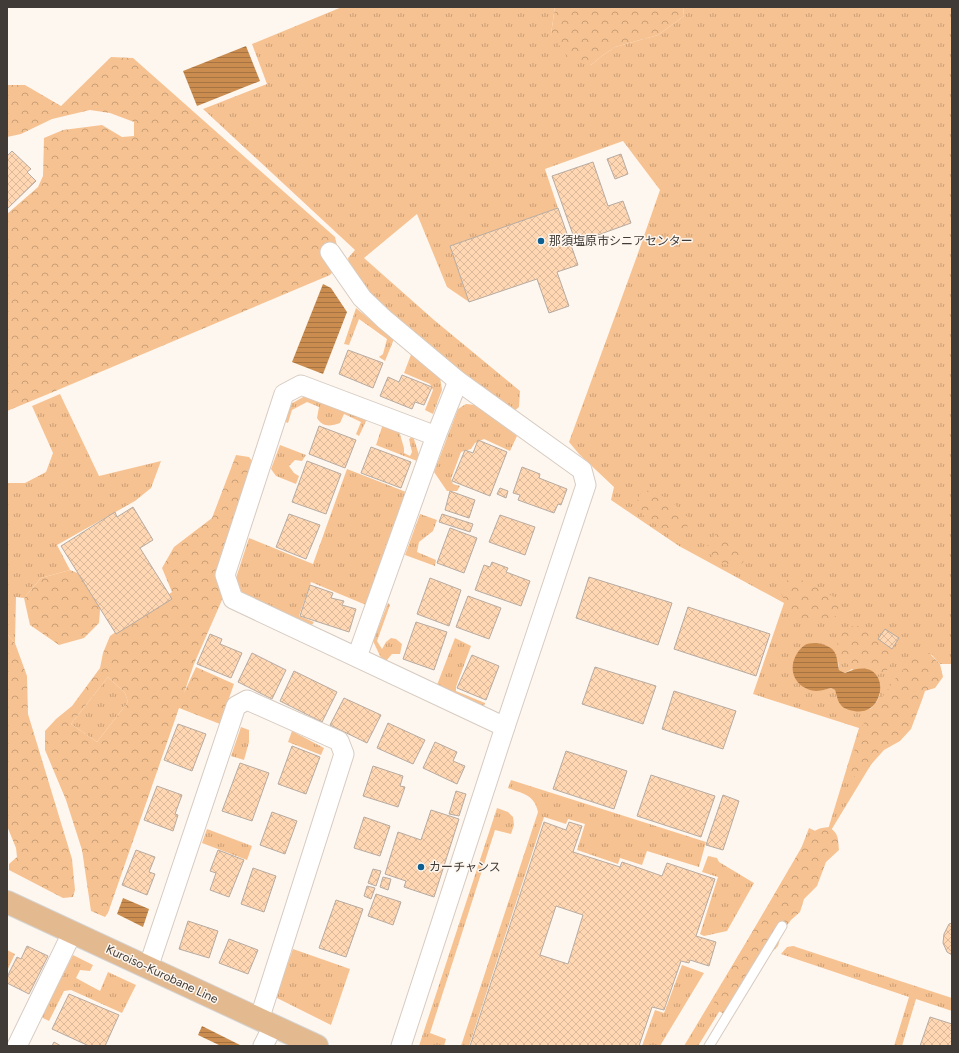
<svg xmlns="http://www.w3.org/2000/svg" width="959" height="1053" font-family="Figtree,'Noto Sans JP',sans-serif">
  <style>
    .grass { fill: url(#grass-tufts); fill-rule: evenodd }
    .forest { fill: url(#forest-crowns); fill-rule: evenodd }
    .water { fill: url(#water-rules) }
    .building { fill: url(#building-cross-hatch); stroke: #b7aba1; fill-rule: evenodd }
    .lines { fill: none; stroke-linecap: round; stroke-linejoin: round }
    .lane-casing { stroke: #d7cbc0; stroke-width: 11 }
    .street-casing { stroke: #d7cbc0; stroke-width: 21 }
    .primary-casing { stroke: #d5d4d3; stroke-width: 24 }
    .lane { stroke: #fff; stroke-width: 9 }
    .street { stroke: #fff; stroke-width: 19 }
    .primary { stroke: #e3b98f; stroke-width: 22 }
    .poi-dot { fill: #0d5f91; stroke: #fef7f0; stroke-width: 1.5 }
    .labels { text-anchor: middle; stroke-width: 3; stroke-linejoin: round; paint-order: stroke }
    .poi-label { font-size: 12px; fill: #403b36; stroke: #fef7f0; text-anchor: start }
    .street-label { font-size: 12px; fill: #403b36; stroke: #fef7f0 }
  </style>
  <defs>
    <pattern id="grass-tufts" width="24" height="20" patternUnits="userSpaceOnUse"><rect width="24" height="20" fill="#f7c291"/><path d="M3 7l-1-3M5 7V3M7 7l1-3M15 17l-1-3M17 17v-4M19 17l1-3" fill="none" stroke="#c99f77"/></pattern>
    <pattern id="forest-crowns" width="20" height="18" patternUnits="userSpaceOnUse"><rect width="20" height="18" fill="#f7c291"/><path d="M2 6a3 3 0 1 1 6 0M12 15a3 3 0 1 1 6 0" fill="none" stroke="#c99f77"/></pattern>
    <pattern id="water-rules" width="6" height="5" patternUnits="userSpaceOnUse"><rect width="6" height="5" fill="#ca8c4f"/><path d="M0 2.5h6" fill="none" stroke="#a57442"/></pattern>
    <pattern id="building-cross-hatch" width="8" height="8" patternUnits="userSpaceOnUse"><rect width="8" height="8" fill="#ffd7b3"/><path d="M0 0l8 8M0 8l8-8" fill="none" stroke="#dcb99b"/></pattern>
  </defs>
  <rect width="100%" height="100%" fill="#fef7f0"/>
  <g class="grass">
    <path d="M342,7H555L551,34L591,65L603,55L615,47L658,35L684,16L683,7H952V664H940L931,654L923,679L827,837L698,1046H684L799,854L809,828L826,836L859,728L753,694L784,603L679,546L611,500L614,487L579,454L569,442L637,256L660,190L623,141L545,169L558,208L450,246L469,302L447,287L417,214L364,258L434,320L520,391L519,407L513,412L467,379L371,296L349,265L348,258L355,250L203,109L267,84L252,44ZM838,661L839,670L845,673L852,669L880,694L877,701L870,709L837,698L835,690L831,688L817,691Z"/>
    <path d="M356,308L394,339L385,361L379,357L383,354L387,339L359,319L349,345L344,344Z"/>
    <path d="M412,352L440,377L442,390L433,414L425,410L433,390L430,384L404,373Z"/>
    <path d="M60,394L99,476L161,461L151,488L135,501L57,545L70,570L41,578L24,598L16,597L15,643L7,634V483H25L46,472L53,453L32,406Z"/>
    <path d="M305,396L367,419L359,436L356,434L361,422L344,414L340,423C331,426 323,428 317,418L319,407L307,402L292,410L288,423L283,421L289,405Z"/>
    <path d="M466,404L476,405L517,436L510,451L484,439L475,443L471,449L461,452L451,479L453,484L460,486L457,491H447L434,472L458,409Z"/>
    <path d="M383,424L399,431L404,448V453L410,456L412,452L409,439L413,436L419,455L417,461L376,445Z"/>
    <path d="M280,445L306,455L302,461L295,460L289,466L294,473L299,476L296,484L276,476L271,469Z"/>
    <path d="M347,469L406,492L366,605L311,582L299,616L314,622L312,625L242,593L236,578L249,538L313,564Z"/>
    <path d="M420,514L437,520L433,531L419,542L417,552L436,560L435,566L405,555Z"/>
    <path d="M388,603L390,605L377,641L382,649L386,642L391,638L396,639L402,644L400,654H392L386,661L381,658L373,641Z"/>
    <path d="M455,638L471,646L456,687V691L485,703L483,709L437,685Z"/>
    <path d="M108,677L125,693L128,702L97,742L71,724Z"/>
    <path d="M241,727L249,730V742L244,760L231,756Z"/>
    <path d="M292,731L324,748L321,755L288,742Z"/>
    <path d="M511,780L706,842L699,867L647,851L642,865L620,858L618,864L577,850L585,824L568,819L566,824L544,817L469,1046H461L538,812C534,794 523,794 508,788Z"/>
    <path d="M497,808L508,812L513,817L514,825L511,834L495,830L430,1033L446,1039L444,1046H419Z"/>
    <path d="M207,829L252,846L247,860L202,843Z"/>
    <path d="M708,856L717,858L719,862L754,883L727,931L704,936L700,934L718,877L702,872Z"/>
    <path d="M793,946L952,998V1011L916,999L902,1046H894L909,997L781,954L787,947Z"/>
    <path d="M293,949L350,969L331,1025L275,997Z"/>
    <path d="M7,950L15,954L7,971Z"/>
    <path d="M73,955L93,965L90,971L80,970L76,978L100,991L108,972L136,985L122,1013L71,990L64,991L49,1021L41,1017Z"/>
    <path d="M682,965L704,973L660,1046H642L655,1010L664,1013Z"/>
  </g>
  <g class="forest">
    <path d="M555,7H683L684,16L658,35L615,47L603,55L591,65L568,57L551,34Z"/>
    <path d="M111,57L133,58L335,237L338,250V266L330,275L53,392L7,411V214L38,187L43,176L44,138L63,130L102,125L122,137L134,136V122L110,113L90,110L52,119L21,134L7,137V85H25L61,106Z"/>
    <path d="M236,455L249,457L256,466L221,573L222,600L194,664L184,693L196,667L234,684L220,724L179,708L108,913L105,917L91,911L82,850L66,800L45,750V731L56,719L72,706L100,668L103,653L110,636L172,592L162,568L174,547L212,518ZM108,677L125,693L128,702L97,742L71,724Z"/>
    <path d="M652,490C666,498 679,506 689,519L686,533L678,534L663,529L643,515L637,502L641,492Z"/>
    <path d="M717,534L730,537L739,547L746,557L740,567L731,566L715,560L706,549L710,540Z"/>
    <path d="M70,570L85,576L101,598L99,623L84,638L59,645L30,625L24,598L41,578Z"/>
    <path d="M796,579L812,583L821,591L839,599L838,615L827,620L813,623L795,616L789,610L782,595L784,581Z"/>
    <path d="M853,626H865C873,638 879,645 891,653C895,673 876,679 860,673C853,670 846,663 842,657C841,654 838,651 838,649C836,642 840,634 843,629Z"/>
    <path d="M7,634L15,643L27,676L28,714L72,859L75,890L73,897L63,898L9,870V864L17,857L16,848L7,826Z"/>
    <path d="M917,654H930L940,664L943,677L935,688L925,691L922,700L911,729L900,741L884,750L858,779L850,773L851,762L862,726L895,679Z"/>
    <path d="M829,827C839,834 838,838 839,850L826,862L817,886L804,899L800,912L791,920L782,932L778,946L769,955L762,966L757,976L751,982L724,1014L715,1009L714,1004L715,996L807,838C814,830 818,828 829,827Z"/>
  </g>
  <g class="water">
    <path d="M246,46L260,81L197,106L183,71Z"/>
    <path d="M323,284L331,288L347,312L323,374L292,362Z"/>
    <path d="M817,643C836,647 836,652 839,670L845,673C892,651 889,718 854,711C840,709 838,702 835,690L831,688C826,689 821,691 816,691C795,689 786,669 798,652C800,649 804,645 807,644C810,643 814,643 817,643Z"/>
    <path d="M123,898L149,909L143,927L117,914Z"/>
    <path d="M202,1026L240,1045L241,1046H221L198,1035Z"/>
  </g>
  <g class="building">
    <path d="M12,151L31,169L27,172L36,181L7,209V156Z"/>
    <path d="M621,154L628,174L615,179L607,159Z"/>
    <path d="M593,162L608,206L623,201L631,223L576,243L552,176Z"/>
    <path d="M558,208L578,265L557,272L569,306L549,313L537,279L469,302L450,246Z"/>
    <path d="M348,350L383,363L373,388L339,374Z"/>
    <path d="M402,375L432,387L424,405L415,402L412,409L380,396L388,377L399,382Z"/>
    <path d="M319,426L356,440L345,468L309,454Z"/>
    <path d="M478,440L507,452L490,496L452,481L465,450L473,453Z"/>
    <path d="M371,447L411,462L401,488L361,473Z"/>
    <path d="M307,461L341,474L326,514L292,502Z"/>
    <path d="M522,467L540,474L539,478L567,489L561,505L558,504L554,513L518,500L520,495L513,493Z"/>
    <path d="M500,488L508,491L506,498L497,494Z"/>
    <path d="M450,491L475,500L469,518L445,510Z"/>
    <path d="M133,507L153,540L140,548L172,599L116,634L61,546L115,512L117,517Z"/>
    <path d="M289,514L320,525L306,559L276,547Z"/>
    <path d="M442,514L473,524L470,532L439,522Z"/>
    <path d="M500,515L535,527L525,555L489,542Z"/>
    <path d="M450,528L477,538L464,573L437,563Z"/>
    <path d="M492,562L508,568L506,572L530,581L521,606L475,590L484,565L490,567Z"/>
    <path d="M589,577L672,603L658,645L576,618Z"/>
    <path d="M430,578L461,590L449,626L417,614Z"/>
    <path d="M310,585L333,593L331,598L344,601L342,605L356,609L349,632L300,616Z"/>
    <path d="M468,596L501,608L489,639L456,627Z"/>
    <path d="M688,607L770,634L756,676L674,649Z"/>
    <path d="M416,622L447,632L434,670L403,659Z"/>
    <path d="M885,629L899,638L892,649L878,639Z"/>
    <path d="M210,634L222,639L220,644L242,653L231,678L197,664Z"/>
    <path d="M252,653L286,670L272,699L238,682Z"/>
    <path d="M472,655L499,666L486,700L457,688Z"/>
    <path d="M595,667L656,686L643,724L582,704Z"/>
    <path d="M294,671L337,692L322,722L280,701Z"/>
    <path d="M674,691L736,711L723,749L662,729Z"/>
    <path d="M344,698L381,715L367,743L330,725Z"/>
    <path d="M388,723L425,740L413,764L377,748Z"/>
    <path d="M178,724L206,734L192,771L164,760Z"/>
    <path d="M435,742L457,752L453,761L465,766L457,784L423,768Z"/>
    <path d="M292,746L320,757L306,794L278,784Z"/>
    <path d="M566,751L627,771L614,809L553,789Z"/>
    <path d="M240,763L269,773L252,821L222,811Z"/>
    <path d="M373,766L403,776L400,786L405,787L398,807L363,796Z"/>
    <path d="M651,775L715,796L701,837L637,816Z"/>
    <path d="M157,786L182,795L175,814L178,815L173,831L144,820Z"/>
    <path d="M456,791L466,794L459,816L449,814Z"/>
    <path d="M723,795L739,801L723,850L706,845Z"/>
    <path d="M431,810L459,819L434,897L404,887L406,881L385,874L398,832L421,840Z"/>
    <path d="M272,812L297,821L285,854L260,845Z"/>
    <path d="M364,817L390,826L380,856L354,848Z"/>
    <path d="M544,822L566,830L569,822L582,826L573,852L620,867L622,862L662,876L667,863L715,879L696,936L716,942L709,966L690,960L689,963L681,961L664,1010L652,1007L639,1046H470ZM556,906L583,915L568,964L540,955Z"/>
    <path d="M136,850L155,857L149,872L155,874L147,895L122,885Z"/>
    <path d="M218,850L244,860L229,897L210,890L216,873L210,871Z"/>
    <path d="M253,868L276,876L264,912L241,904Z"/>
    <path d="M373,869L381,871L376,886L368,883Z"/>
    <path d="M383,877L391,879L388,890L380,887Z"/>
    <path d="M367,886L375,888L371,899L364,896Z"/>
    <path d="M376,894L401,902L393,925L368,916Z"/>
    <path d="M336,900L363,909L346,957L319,948Z"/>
    <path d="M188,921L218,931L209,958L179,949Z"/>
    <path d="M952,923V955L947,952L943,943L944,934L949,924Z"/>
    <path d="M229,939L258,950L248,974L219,963Z"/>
    <path d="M27,946L48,956L29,994L7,983V977L17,957L21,959Z"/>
    <path d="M69,994L119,1015L105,1046H89L52,1029Z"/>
    <path d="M930,1017L952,1024V1046H920Z"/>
    <path d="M54,1042L61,1046H52Z"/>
  </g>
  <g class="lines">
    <g class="lane-casing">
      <path id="lane" d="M709,1046L782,926"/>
    </g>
    <g class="street-casing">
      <g id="street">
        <path d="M330,252L362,298L384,319L458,381L582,470L586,485L505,727L401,1046"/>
        <path d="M436,436L301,385L284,394L225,575L233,599L505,727"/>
        <path d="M357,657L436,436L458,381"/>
        <path d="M148,968L236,706L247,700L339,741L344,754L259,1020"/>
        <path d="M17,1046L72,933"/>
        <path d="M263,1046L273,1026"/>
      </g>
    </g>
    <g class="primary-casing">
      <path id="primary" d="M7,902L317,1046"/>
    </g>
    <use href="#lane" class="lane"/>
    <use href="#street" class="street"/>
    <use href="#primary" class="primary"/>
  </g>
  <g class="poi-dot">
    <circle cx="541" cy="241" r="4"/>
    <circle cx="421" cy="867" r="4"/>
  </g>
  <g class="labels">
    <g class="poi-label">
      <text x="549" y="245">那須塩原市シニアセンター</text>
      <text x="429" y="871">カーチャンス</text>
    </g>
    <g class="street-label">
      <text transform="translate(162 974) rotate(25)" y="4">Kuroiso-Kurobane Line</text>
    </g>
  </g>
  <rect width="959" height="1053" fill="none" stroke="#403b36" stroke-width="16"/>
</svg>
